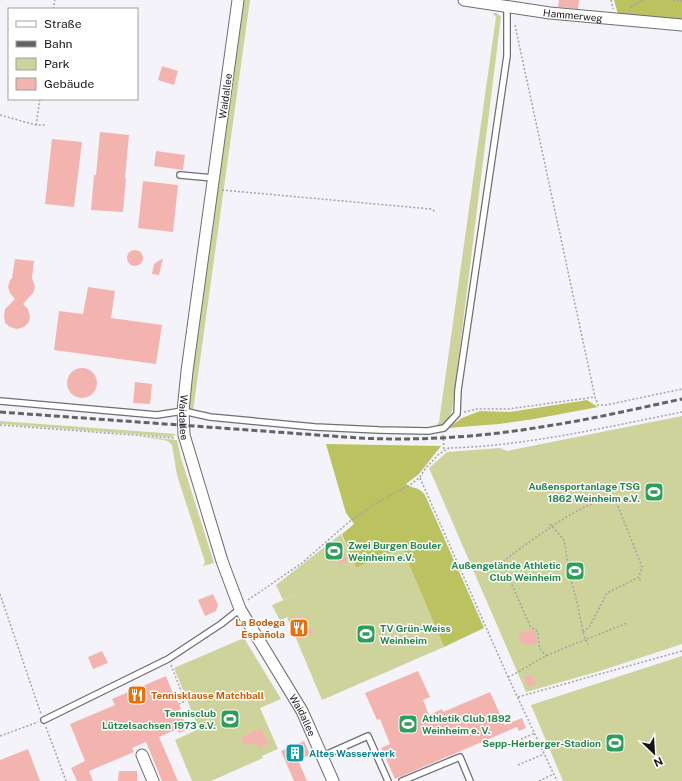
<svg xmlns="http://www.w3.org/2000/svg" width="682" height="781" font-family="'Public Sans',sans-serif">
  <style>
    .green { fill: #cdd39a }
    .forest { fill: #bbc25f }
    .building { fill: #f3b4b0 }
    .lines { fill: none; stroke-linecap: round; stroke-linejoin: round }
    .service-casing { stroke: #6e6e74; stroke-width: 8 }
    .minor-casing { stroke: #6e6e74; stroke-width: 13 }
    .path { stroke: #a4a3a8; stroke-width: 1.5; stroke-dasharray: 2 2; stroke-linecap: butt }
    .service { stroke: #fff; stroke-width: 5.5 }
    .minor { stroke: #fff; stroke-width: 11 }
    .rail { stroke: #636366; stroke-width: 3; stroke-dasharray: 6 3; stroke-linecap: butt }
    .labels { text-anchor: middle; stroke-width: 3; stroke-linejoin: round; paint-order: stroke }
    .street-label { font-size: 10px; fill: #151517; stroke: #fff }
    .leisure-label { font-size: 10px; font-weight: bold; fill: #27864d; stroke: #fff; text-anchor: end }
    .food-label { font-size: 10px; font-weight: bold; fill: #c56008; stroke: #fff; text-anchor: end }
    .culture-label { font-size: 10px; font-weight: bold; fill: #0d838f; stroke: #fff; text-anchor: start }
  </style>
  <rect width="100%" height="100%" fill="#f4f3fa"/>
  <g class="green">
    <path d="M241,0H250L193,411L186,405Z"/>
    <path d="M492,13H497L501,17L452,411L447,422L439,427L437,425L439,422L496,17Z"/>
    <path d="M682,416V644L600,671L526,692L429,468L447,452L500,448L507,451Z"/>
    <path d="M0,421L176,434L172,437L0,424Z"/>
    <path d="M136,436L177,440L181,458L214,563L203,566L205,562L177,475L172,445L168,441L163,440Z"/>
    <path d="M193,446L237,588V590Z"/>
    <path d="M341,534L356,568L402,548L444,647L322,700L287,617L280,621L272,605L309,589L283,600L276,585Z"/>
    <path d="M244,638L281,699L260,708L278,749L262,756L263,758L211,781H192L175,740L199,729L174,668Z"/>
    <path d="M682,656V781H563L531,705Z"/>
  </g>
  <g class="forest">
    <path d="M614,0H682V21L618,14Z"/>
    <path d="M587,400L598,407L534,419L499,424L448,428L462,418L480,411L510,412Z"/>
    <path d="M326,444L441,446L419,474L406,484C414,490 417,485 425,495L484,628L444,647L402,548L356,568L342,534L354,524L346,513Z"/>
  </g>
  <g class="building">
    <path d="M559,0H579L578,9L558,7Z"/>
    <path d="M162,66L178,71L174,85L158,80Z"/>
    <path d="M100,132L129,135L125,178H126L123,212L91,210L94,175H96Z"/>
    <path d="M52,139L82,142L74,207L45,204Z"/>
    <path d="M156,151L185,155L183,170L154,166Z"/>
    <path d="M143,181L178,185L173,232L138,228Z"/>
    <circle cx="135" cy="258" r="8"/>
    <path d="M163,258L159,275L152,274L154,264Z"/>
    <path d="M15,259L34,261L32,278L35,287L33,293L23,304L28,309L30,316L29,322L24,327L17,329L10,327L5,323L4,316L5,309L15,299L10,293L8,287L10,280L12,278Z"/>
    <path d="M88,287L115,291L111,318L162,325L156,364L54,350L59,311L83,314Z"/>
    <circle cx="82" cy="383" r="15"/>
    <path d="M135,382L152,384L150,404L133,403Z"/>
    <path d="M344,552L348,561L340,564L336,555Z"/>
    <path d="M213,594L218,605L216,611L205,616L198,600Z"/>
    <path d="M302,615L308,627L310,626L313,633L298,640L289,621Z"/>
    <path d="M532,629L536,633L537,642L532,645L524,644L519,640V634Z"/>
    <path d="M102,651L108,663L93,669L88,657Z"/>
    <path d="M418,671L430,697L423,700L429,715L442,709L443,712L490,692L505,725L522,718L526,728L519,731L517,727L395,779L381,748L390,744L380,719L377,720L365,693Z"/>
    <path d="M531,674L536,684L529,687L524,677Z"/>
    <path d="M166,676L175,699L176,698L181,709H179L188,729L179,733L177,729L159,737L178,781H162L146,742L132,748L134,752L89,771L93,781H77L71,768L85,761L70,724L115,705L112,699Z"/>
    <path d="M261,728L268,744L258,748L256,742L246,746L241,737Z"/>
    <path d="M304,741L310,755L298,760L307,781H294L281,751Z"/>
    <path d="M28,749L40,781H0V760Z"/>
    <path d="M119,771H137V781H118Z"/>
  </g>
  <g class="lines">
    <g class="service-casing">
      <g id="service">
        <path d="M180,175L213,178"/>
        <path d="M0,401L157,415L183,411L210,417L315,427L379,430L428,431L444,428L457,414L458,390L507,56V7"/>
        <path d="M44,720L168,659L221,624L240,609"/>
        <path d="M323,756L368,736L388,781"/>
        <path d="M402,781L460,757L470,781"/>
      </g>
    </g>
    <g class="minor-casing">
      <g id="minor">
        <path id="s1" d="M238,0L187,371L183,411L184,435L222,561L240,609L302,711L333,781"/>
        <path id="s2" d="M464,0L550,13L682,25"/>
        <path d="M142,755L153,781"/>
      </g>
    </g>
    <g class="path">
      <path d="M611,0L613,9"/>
      <path d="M673,0L682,1"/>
      <path d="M53,9L55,0"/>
      <path d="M629,11L631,7L643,0"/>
      <path d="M515,25L595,397L598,405H606L682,389"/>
      <path d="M0,115L36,125H46"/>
      <path d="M36,125L40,99"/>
      <path d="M222,190L431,209L436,212"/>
      <path d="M464,412L477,409H508L595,397"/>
      <path d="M0,425L174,438"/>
      <path d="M443,435L444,449"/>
      <path d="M420,478L508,677L557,781"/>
      <path d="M550,524L564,540L570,577L577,602L583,632L588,645"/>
      <path d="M0,594L41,714"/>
      <path d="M248,600L302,563L350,521L378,502L410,485L420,477L425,469L439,454L449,448C526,446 607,427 682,412"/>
      <path d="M583,632L590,626L607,593L639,577L641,582"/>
      <path d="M547,656C537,648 539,644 538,632L530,626L502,562C526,545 585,498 612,499L617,504L642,567L639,577"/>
      <path d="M171,665L185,701L179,704"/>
      <path d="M508,677C522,671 533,662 546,656C573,644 600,634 627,623"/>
      <path d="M518,697L682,651"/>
      <path d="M46,727L66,781"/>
      <path d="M0,736L38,722"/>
      <path d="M510,744L535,733"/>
      <path d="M518,765L544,754"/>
      <path d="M539,781L554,774"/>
    </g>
    <use href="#service" class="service"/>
    <use href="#minor" class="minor"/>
    <path class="rail" d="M0,412L359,438C420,441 481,437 541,427C588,420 635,409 682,399"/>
  </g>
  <defs>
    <g id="stadium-square" transform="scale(1)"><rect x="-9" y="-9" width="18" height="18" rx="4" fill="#2e9e5b" stroke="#fff"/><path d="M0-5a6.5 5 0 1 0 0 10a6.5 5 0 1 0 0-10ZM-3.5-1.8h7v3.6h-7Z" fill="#fff"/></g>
    <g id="restaurant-square" transform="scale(1)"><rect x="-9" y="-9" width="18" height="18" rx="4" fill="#e8710a" stroke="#fff"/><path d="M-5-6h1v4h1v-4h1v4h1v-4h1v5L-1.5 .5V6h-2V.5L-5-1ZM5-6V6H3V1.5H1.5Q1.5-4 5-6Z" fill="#fff"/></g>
    <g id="building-square" transform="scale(1)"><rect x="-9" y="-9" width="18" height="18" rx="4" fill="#0f9aa8" stroke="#fff"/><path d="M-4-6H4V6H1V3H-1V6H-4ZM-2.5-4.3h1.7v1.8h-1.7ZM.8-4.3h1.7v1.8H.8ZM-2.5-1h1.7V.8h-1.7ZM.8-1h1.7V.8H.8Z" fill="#fff"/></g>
  </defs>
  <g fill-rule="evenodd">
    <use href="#stadium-square" x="654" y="492"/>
    <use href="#stadium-square" x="334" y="551"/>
    <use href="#stadium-square" x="575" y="571"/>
    <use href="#restaurant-square" x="299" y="628"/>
    <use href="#stadium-square" x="366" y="634"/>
    <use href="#restaurant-square" x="137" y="695"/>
    <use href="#stadium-square" x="230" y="719"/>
    <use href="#stadium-square" x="408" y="724"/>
    <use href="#stadium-square" x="615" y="743"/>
    <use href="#building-square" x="295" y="753"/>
  </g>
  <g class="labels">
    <g class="street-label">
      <text dy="4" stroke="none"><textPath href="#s2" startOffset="110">Hammerweg</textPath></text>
      <text transform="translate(225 96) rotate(-82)" y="4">Waidallee</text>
      <text dy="4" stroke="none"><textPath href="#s1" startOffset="421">Waidallee</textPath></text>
      <text dy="4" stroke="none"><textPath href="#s1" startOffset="745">Waidallee</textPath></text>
    </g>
    <g class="leisure-label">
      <text x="640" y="490">Außensportanlage TSG<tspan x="640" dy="12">1862 Weinheim e.V.</tspan></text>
      <text x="348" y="549" text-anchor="start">Zwei Burgen Bouler<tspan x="348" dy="12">Weinheim e.V.</tspan></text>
      <text x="561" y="569">Außengelände Athletic<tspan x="561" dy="12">Club Weinheim</tspan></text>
      <text x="380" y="632" text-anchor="start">TV Grün-Weiss<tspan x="380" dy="12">Weinheim</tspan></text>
      <text x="216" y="717">Tennisclub<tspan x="216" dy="12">Lützelsachsen 1973 e.V.</tspan></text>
      <text x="422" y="722" text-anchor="start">Athletik Club 1892<tspan x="422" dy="12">Weinheim e. V.</tspan></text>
      <text x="601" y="747">Sepp-Herberger-Stadion</text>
    </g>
    <g class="food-label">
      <text x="285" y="626">La Bodega<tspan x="285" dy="12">Española</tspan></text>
      <text x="151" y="699" text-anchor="start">Tennisklause Matchball</text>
    </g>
    <g class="culture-label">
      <text x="309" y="757">Altes Wasserwerk</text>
    </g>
  </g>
  <rect x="8" y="8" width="130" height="92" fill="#ffffff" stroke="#a1a1a2"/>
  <rect x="16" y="21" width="20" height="6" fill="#ffffff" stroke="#a1a1a2"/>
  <text x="44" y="28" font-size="12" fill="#151517">Straße</text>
  <rect x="16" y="41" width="20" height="6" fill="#636366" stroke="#a1a1a2"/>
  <text x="44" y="48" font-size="12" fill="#151517">Bahn</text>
  <rect x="16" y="58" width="20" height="12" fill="#cdd39a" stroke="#a1a1a2"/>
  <text x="44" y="68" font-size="12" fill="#151517">Park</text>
  <rect x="16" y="78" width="20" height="12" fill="#f3b4b0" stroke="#a1a1a2"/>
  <text x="44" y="88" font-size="12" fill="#151517">Gebäude</text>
  <g transform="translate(654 753) rotate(155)" stroke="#ffffff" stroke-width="3" paint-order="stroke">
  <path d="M0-3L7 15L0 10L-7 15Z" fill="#151517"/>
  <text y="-6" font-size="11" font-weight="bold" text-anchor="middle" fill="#151517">N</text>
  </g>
</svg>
